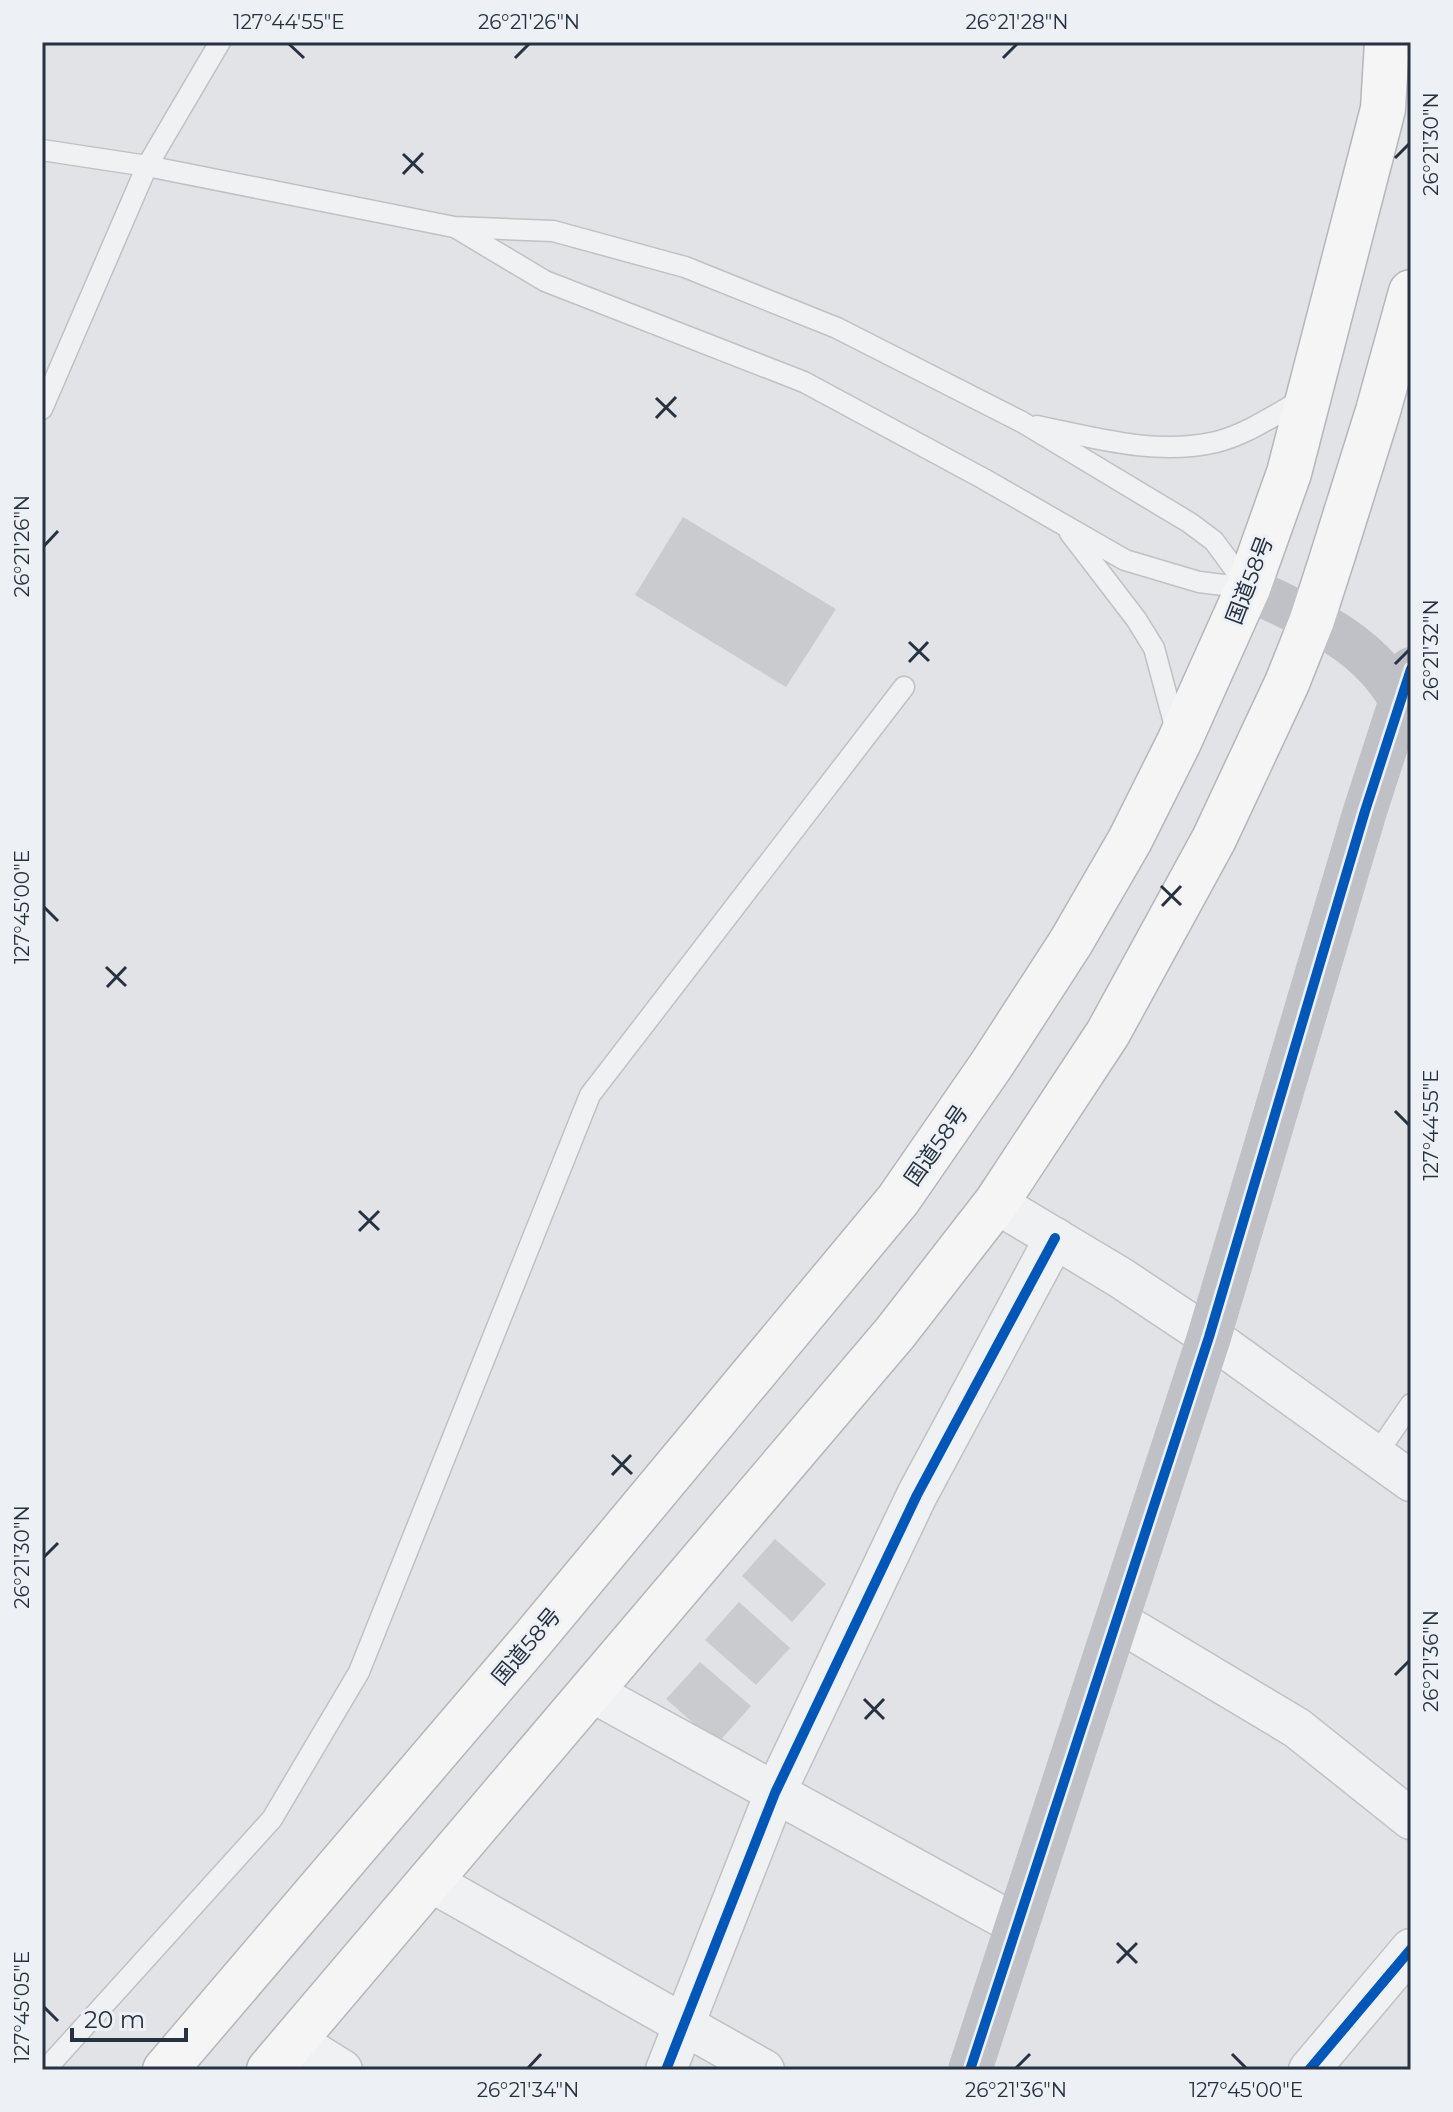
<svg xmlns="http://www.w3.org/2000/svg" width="1453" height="2112" font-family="Montserrat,'Noto Sans JP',sans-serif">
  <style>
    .building { fill: #c9cbce }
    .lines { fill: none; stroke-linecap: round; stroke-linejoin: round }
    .lane-casing { stroke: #bfc1c4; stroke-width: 23 }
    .street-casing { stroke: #bfc1c4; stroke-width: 43 }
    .highway-casing { stroke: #b3b6bb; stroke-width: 47 }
    .lane { stroke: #f0f1f3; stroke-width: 20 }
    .street { stroke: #f0f1f3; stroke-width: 40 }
    .secondary { stroke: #bfc1c6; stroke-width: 44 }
    .highway { stroke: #f5f5f6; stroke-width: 44 }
    .cycleway-casing { stroke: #edf1f6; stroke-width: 15 }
    .cycleway { stroke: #0057b8; stroke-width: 10 }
    .ticks { fill: none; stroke: #263141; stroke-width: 3 }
    .labels { text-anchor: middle; stroke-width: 6; stroke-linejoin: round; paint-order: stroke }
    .street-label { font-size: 22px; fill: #263141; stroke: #edf1f6 }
    .neatline { fill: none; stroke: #263141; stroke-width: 3 }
    .ticks-label { font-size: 20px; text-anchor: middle; fill: #263141 }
  </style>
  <rect width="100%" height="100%" fill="#e1e3e6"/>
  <g class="building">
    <path d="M683,517L836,609L786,687L635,595Z"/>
    <path d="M775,1539L826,1584L792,1622L742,1576Z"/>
    <path d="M739,1602L790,1648L756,1685L705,1640Z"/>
    <path d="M700,1662L751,1706L717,1744L666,1699Z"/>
  </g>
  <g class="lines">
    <g class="lane-casing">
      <g id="lane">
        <path d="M42,150L147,166L454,227L553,231L685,267L837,328L1022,422L1190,523L1214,541L1247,586"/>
        <path d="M458,229L545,281L804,382L984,479L1125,560L1199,582L1248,588"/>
        <path d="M42,409L147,166L220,42"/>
        <path d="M1037,426C1095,438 1157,456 1216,442C1248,434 1276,414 1305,398"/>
        <path d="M1070,533L1136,619L1154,648L1177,734"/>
        <path d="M1376,1455L1411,1404"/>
        <path d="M45,2070L272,1819L359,1672L590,1095L904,687"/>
      </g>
    </g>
    <g class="street-casing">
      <g id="street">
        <path d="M996,1203L1121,1278L1226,1348L1411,1481"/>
        <path d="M1118,1621L1297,1728L1411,1819"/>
        <path d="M592,1692L1017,1925"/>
        <path d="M428,1880L764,2070"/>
        <path d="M294,2040L342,2070"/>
        <path d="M666,2070L775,1793L917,1495L1055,1238"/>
        <path d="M1309,2070L1411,1949"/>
      </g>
    </g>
    <g class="highway-casing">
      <g id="highway">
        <path d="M165,2070L532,1640L898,1200L992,1064L1071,942L1130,840L1179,742L1248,588L1289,473L1383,109L1387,42"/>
        <path d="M269,2070L895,1333L996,1203L1108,1033L1214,839L1287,683L1312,620L1332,558L1378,411L1411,292"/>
      </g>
    </g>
    <use href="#lane" class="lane"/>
    <use href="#street" class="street"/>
    <g class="secondary">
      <path d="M1248,588C1315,621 1381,646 1410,720"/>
      <path d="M970,2070L1209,1337L1365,811L1411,669"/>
    </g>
    <use href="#highway" class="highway"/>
    <g class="cycleway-casing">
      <g id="cycleway">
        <path d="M666,2070L775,1793L917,1495L1055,1238"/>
        <path d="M970,2070L1209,1337L1365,811L1411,669"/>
        <path d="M1309,2070L1411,1949"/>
      </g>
    </g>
    <use href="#cycleway" class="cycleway"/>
  </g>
  <path class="ticks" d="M289,44L304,58M515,58L529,44M1003,58L1017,44M403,154L423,173M1395,158L1409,144M403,174L423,153M656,398L676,417M656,418L676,397M44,546L58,531M909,642L929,661M909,662L928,642M1395,664L1409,650M1161,886L1181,905M1162,906L1181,886M44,907L58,921M106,967L126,986M107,987L126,967M1395,1111L1409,1125M359,1211L379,1230M359,1231L379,1211M612,1455L632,1474M612,1475L631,1455M44,1557L58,1543M1395,1675L1409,1661M864,1699L884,1719M865,1719L884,1699M1117,1943L1137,1963M1117,1963L1137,1943M44,2007L58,2021M1232,2054L1246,2068M528,2068L541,2054M1016,2068L1030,2054"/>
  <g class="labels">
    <g class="street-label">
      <text transform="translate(1249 580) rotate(-69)" y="8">国道58号</text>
      <text transform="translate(936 1145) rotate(-55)" y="8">国道58号</text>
      <text transform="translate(526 1646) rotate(-50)" y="8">国道58号</text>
    </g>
  </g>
  <rect width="1453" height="2112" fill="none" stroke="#edf1f6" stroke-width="88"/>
  <path d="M72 2028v12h114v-12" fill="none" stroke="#263141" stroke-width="4"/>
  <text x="84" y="2028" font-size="24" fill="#263141" stroke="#edf1f6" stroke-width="6" paint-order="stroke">20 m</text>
  <rect x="44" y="44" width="1365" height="2024" class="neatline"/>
  <g class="ticks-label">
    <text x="289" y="29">127°44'55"E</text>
    <text x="529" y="29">26°21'26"N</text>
    <text x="1017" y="29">26°21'28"N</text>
    <text transform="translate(1431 144) rotate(-90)" y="7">26°21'30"N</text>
    <text transform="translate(22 546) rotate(-90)" y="7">26°21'26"N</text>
    <text transform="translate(1431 650) rotate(-90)" y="7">26°21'32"N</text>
    <text transform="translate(22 907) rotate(-90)" y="7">127°45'00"E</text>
    <text transform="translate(1431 1125) rotate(-90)" y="7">127°44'55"E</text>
    <text transform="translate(22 1557) rotate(-90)" y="7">26°21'30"N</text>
    <text transform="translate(1431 1661) rotate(-90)" y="7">26°21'36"N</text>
    <text transform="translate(22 2007) rotate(-90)" y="7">127°45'05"E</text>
    <text x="528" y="2097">26°21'34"N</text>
    <text x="1016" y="2097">26°21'36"N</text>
    <text x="1246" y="2097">127°45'00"E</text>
  </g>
</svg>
